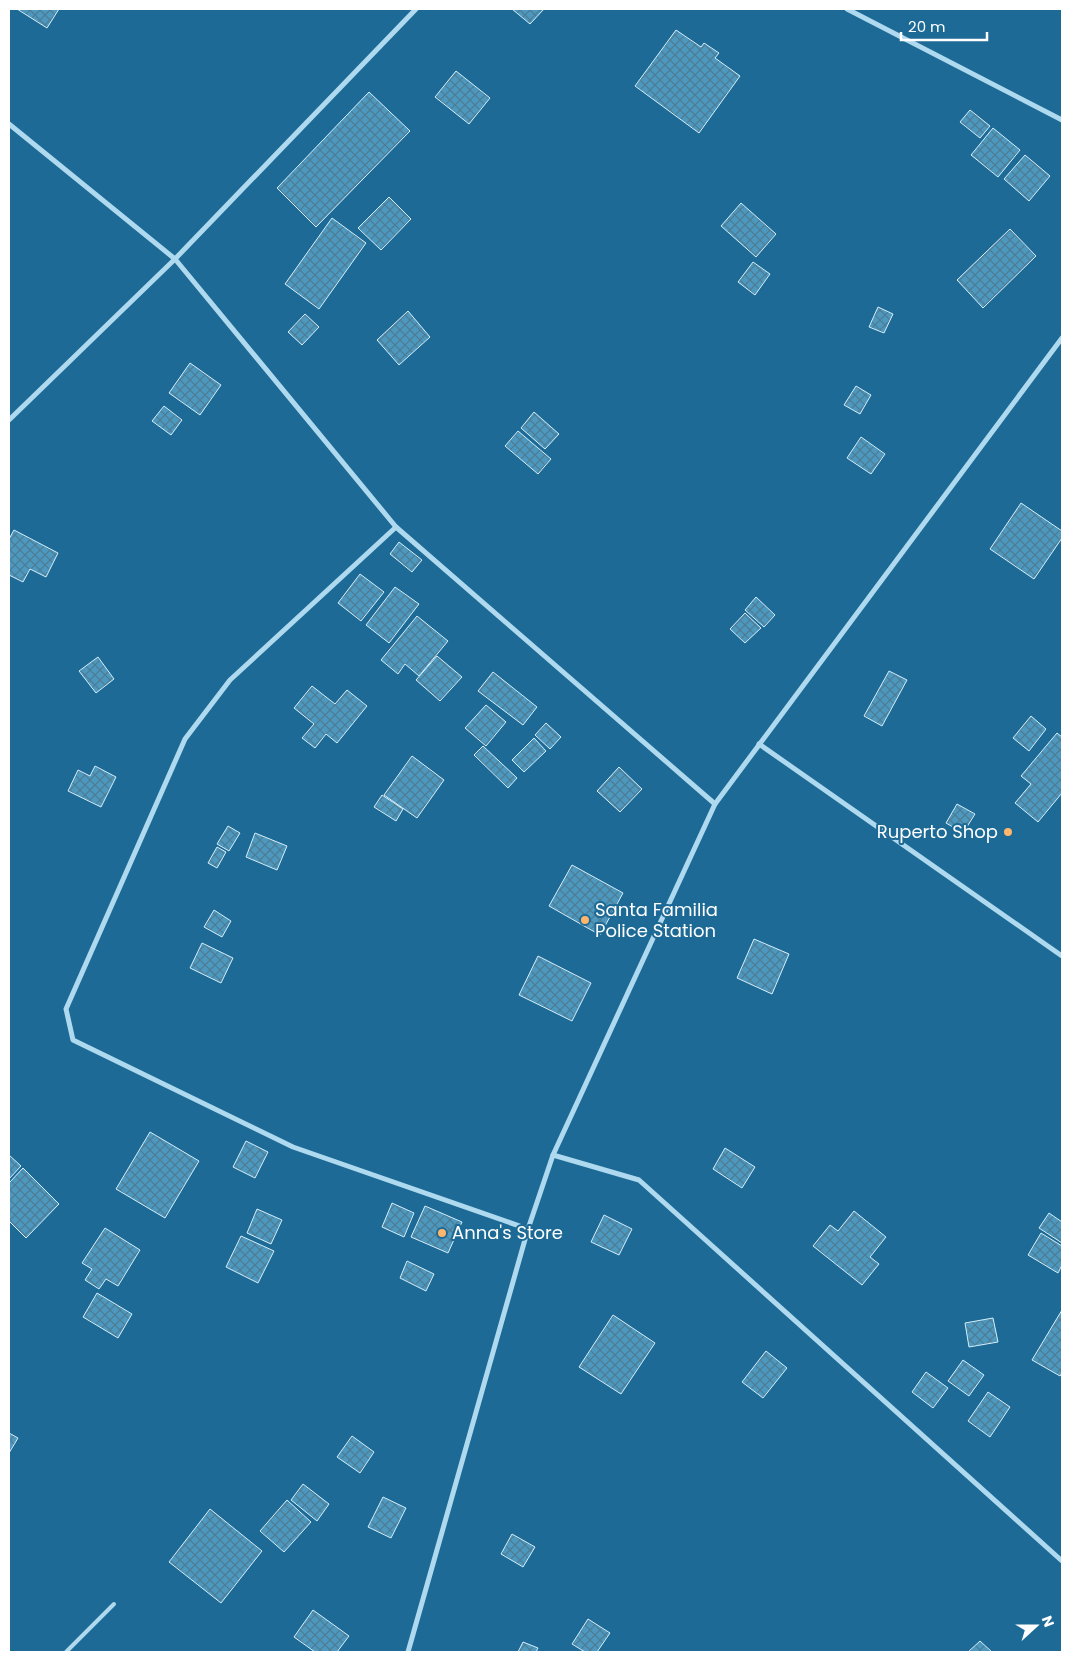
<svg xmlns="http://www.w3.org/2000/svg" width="1071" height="1661" font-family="Poppins,sans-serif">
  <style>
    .building { fill: url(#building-cross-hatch); stroke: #d5eefb }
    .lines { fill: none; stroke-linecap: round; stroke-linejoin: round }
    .lane { stroke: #aed9ef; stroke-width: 4 }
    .street { stroke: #aed9ef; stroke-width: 5 }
    .poi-dot { fill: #ffb66c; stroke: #1c6a95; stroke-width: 2 }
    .labels { text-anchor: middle; stroke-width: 4; stroke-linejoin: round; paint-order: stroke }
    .poi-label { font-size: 18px; fill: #fff; stroke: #1c6a95; text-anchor: start }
  </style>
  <defs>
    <pattern id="building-cross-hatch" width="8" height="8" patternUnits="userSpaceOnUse" patternTransform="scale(1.25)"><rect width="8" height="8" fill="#4d98be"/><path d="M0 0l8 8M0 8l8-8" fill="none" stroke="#4d7d96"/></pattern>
  </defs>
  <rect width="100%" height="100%" fill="#1c6a95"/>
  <g class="building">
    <path d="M17,9H59L47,28Z"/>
    <path d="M512,9H544L530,24Z"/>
    <path d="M676,30L701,47L704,43L719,53L715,58L740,76L699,133L635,86Z"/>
    <path d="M456,71L490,98L469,124L435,97Z"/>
    <path d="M369,92L410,131L316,227L277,188Z"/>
    <path d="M970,110L990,126L980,138L960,122Z"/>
    <path d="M993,128L1020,150L998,177L971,155Z"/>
    <path d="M1025,155L1050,176L1029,201L1004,179Z"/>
    <path d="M389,197L411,219L381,250L358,228Z"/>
    <path d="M741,203L776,234L756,257L721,226Z"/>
    <path d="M332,218L366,243L319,309L285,284Z"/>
    <path d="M1010,229L1036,256L983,308L957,280Z"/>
    <path d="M753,262L770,274L755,295L738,282Z"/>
    <path d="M878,307L893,314L884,333L869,327Z"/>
    <path d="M408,311L430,337L399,365L377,340Z"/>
    <path d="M305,314L319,327L302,345L288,332Z"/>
    <path d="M190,363L221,385L200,415L169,393Z"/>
    <path d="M856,386L871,395L860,414L844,405Z"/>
    <path d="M164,406L182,420L171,435L152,421Z"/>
    <path d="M534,412L559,434L545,449L521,428Z"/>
    <path d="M518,431L551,459L538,474L505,446Z"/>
    <path d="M861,437L885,454L871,474L847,458Z"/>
    <path d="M1021,503L1062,531V538L1034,579L990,549Z"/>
    <path d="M14,530L58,553L46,577L30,569L23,582L9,575V539Z"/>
    <path d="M399,542L422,560L412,572L390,554Z"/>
    <path d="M360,574L384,592L361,621L338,603Z"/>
    <path d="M395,587L419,604L389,643L366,625Z"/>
    <path d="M756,597L775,615L764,627L745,610Z"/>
    <path d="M745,613L761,628L745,643L730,629Z"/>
    <path d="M417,616L448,641L419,676L405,664L398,674L381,660Z"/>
    <path d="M437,656L462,677L440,701L416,680Z"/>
    <path d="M98,657L114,679L96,693L79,671Z"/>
    <path d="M889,671L907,680L882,726L864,716Z"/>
    <path d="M493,672L537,707L523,725L478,691Z"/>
    <path d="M312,686L335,704L347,690L367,706L337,743L326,734L315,748L302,738L314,724L294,708Z"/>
    <path d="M486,705L506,722L486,746L465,728Z"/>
    <path d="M1031,716L1046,729L1029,751L1013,738Z"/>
    <path d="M546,723L561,737L550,749L535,735Z"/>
    <path d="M1057,733L1062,737V793L1038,822L1015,803L1031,784L1021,776Z"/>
    <path d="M534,738L546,751L524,772L512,760Z"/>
    <path d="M483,746L517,778L508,788L474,755Z"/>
    <path d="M412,756L444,780L417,818L384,795Z"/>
    <path d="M95,766L116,777L101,807L68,791L78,770L90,776Z"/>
    <path d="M619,767L642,789L620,812L597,791Z"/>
    <path d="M382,795L403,809L396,821L374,807Z"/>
    <path d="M957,804L975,814L963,833L946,823Z"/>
    <path d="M228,826L240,833L229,851L217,844Z"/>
    <path d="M255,833L287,846L277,870L246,857Z"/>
    <path d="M217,847L226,852L217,868L208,863Z"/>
    <path d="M572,865L623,893L600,935L549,906Z"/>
    <path d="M214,910L231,921L222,937L204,927Z"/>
    <path d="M754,939L789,954L772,994L737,978Z"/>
    <path d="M202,943L233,958L221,983L190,968Z"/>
    <path d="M538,956L591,983L572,1021L519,995Z"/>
    <path d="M150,1132L199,1161L165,1218L116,1189Z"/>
    <path d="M246,1141L268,1152L255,1178L233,1167Z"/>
    <path d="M725,1148L755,1167L742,1188L713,1169Z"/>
    <path d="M9,1155L21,1166L9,1179Z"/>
    <path d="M23,1168L59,1204L26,1238L9,1221V1183Z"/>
    <path d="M392,1203L414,1213L404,1237L382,1227Z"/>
    <path d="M425,1206L462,1222L448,1253L411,1237Z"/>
    <path d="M257,1209L282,1220L271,1244L247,1233Z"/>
    <path d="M854,1211L886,1237L870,1257L879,1264L862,1285L813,1246L830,1225L838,1231Z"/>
    <path d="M1049,1213L1062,1222V1243L1039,1228Z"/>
    <path d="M604,1215L632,1229L619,1255L591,1242Z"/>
    <path d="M105,1228L140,1250L118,1286L106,1279L99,1289L85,1280L92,1269L82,1263Z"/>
    <path d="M1041,1233L1062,1246V1265L1058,1273L1028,1255Z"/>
    <path d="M241,1236L274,1251L258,1283L226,1267Z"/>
    <path d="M407,1261L434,1274L426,1291L400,1278Z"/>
    <path d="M97,1293L132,1314L118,1338L83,1317Z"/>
    <path d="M1062,1310V1373L1060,1376L1032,1360Z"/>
    <path d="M613,1315L655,1343L621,1394L579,1367Z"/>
    <path d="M993,1318L998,1342L969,1347L965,1323Z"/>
    <path d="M766,1351L787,1368L763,1398L742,1382Z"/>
    <path d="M963,1360L984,1375L969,1396L948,1381Z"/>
    <path d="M926,1372L948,1388L933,1408L912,1392Z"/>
    <path d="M988,1392L1010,1407L990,1437L968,1421Z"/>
    <path d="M9,1433L18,1438L9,1453Z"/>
    <path d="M352,1436L374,1452L360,1473L337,1457Z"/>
    <path d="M303,1484L329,1504L317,1521L291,1500Z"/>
    <path d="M383,1497L406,1508L391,1538L368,1527Z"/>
    <path d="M287,1500L311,1522L284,1552L260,1531Z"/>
    <path d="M210,1509L262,1551L221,1603L169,1562Z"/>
    <path d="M512,1534L535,1547L523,1567L501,1554Z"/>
    <path d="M313,1610L349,1636L337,1652H315L294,1637Z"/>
    <path d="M588,1619L610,1633L597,1652H585L572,1644Z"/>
    <path d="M980,1641L992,1652H968Z"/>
    <path d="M523,1642L538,1648L536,1652H518Z"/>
  </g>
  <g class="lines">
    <path class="lane" d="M66,1652L114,1604"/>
    <g class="street">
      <path d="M847,9L1062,120"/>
      <path d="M9,124L175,259L396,527L715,804"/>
      <path d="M9,420L175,259L416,9"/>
      <path d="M396,527L230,680L185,739L66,1009L73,1040L293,1147L528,1229"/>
      <path d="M759,744L1062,956"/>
      <path d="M553,1155L639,1180L1062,1561"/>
      <path d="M408,1652L528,1229L553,1155L715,804L1062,338"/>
    </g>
  </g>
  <g class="poi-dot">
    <circle cx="1008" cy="832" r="5"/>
    <circle cx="585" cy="920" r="5"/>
    <circle cx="442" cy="1233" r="5"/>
  </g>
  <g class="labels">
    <g class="poi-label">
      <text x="998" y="838" text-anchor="end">Ruperto Shop</text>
      <text x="595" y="916">Santa Familia<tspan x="595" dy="21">Police Station</tspan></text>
      <text x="452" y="1239">Anna's Store</text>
    </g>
  </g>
  <rect width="1071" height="1661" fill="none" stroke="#ffffff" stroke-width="20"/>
  <g transform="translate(1036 1626) rotate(69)" stroke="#1c6a95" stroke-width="4" paint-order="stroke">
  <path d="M0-4L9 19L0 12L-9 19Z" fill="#ffffff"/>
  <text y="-8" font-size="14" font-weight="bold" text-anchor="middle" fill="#ffffff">N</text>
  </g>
  <path d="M901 32v8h86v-8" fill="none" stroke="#ffffff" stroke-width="2.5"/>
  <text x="908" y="32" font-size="15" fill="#ffffff" stroke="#1c6a95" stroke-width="4" paint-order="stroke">20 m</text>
</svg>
